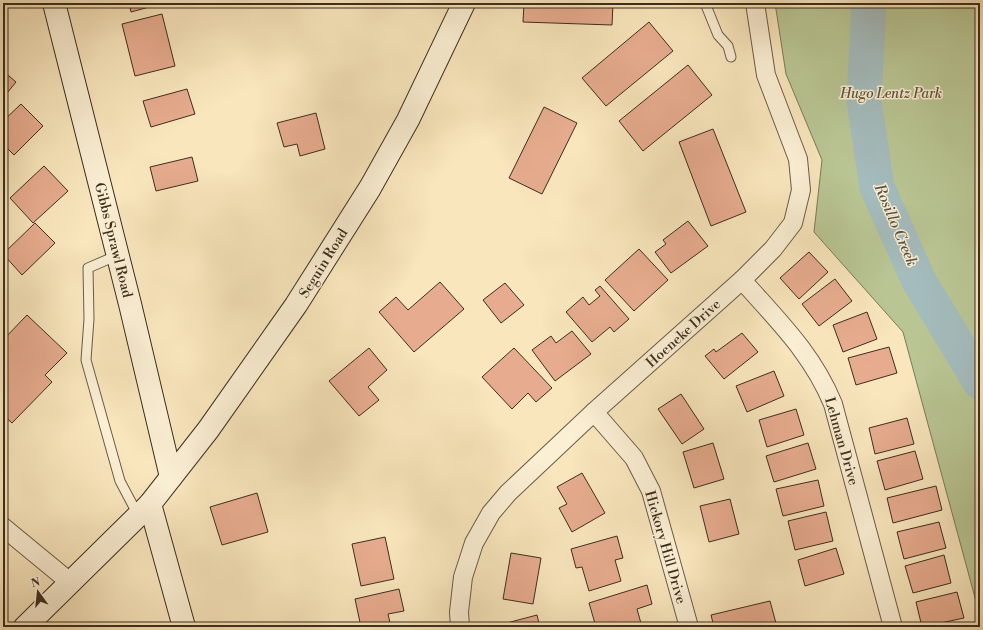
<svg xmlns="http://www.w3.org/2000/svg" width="983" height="630" font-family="'Libre Bodoni',serif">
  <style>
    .green { fill: #b9c694; stroke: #7b7a58 }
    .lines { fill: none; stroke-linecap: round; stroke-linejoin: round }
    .river { stroke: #a4bcbd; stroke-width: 35 }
    .building { fill: #e7ac8f; stroke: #3d2e1d }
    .lane-casing { stroke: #6c5c45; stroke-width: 11 }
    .street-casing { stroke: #6c5c45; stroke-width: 20 }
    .secondary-casing { stroke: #3d2e1d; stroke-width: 24 }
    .lane { stroke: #fbefd4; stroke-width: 9 }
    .street { stroke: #fbefd4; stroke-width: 18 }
    .secondary { stroke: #fbefd4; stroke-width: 22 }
    .labels { text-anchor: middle; stroke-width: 3; stroke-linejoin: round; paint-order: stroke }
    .park-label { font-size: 14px; font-style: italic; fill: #5c543b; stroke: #fbefd4 }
    .street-label { font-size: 14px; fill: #3d2e1d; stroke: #fbefd4 }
    .water-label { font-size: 15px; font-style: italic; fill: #575245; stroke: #fbefd4 }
  </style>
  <rect width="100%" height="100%" fill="#f9e6bd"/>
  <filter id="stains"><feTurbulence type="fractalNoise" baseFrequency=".005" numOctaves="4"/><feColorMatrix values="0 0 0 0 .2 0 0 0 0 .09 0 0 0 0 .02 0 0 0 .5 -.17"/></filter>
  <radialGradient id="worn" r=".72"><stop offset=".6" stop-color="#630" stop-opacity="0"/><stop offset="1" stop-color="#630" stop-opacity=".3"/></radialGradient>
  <path class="green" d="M775,3H980V616L903,332L814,232L822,160L786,74Z"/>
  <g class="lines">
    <path class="river" d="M869,3L864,101L877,187L919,281L980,382"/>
  </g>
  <g class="building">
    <path d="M129,3H153V6L131,12Z"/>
    <path d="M524,3H613L612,25L523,22Z"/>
    <path d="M162,14L175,66L135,76L122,24Z"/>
    <path d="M649,22L673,51L606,106L582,78Z"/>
    <path d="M688,65L712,95L643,151L619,121Z"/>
    <path d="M3,71L16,82L3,98Z"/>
    <path d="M187,89L195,114L151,127L143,101Z"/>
    <path d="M21,104L43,126L14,155L3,144V121Z"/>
    <path d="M544,107L577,123L542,194L509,178Z"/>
    <path d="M316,113L325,149L300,156L297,144L284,147L277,123Z"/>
    <path d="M713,129L746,212L711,226L679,142Z"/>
    <path d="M192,157L198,181L156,191L150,167Z"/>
    <path d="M44,166L68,191L33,223L10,198Z"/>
    <path d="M688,221L708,246L671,273L655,252L666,244L663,240Z"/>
    <path d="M35,223L55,243L22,275L3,254Z"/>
    <path d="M639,249L668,280L634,311L605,280Z"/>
    <path d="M809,252L828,272L799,299L780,278Z"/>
    <path d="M835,279L852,301L819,326L802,304Z"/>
    <path d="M440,282L464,309L414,352L379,312L396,297L408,310Z"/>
    <path d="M505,283L524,305L501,323L483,300Z"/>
    <path d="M600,286L629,319L614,332L610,327L592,342L566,312L583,297L589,305L600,296L595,290Z"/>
    <path d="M867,312L877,339L843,352L833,325Z"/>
    <path d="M27,315L67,353L45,375L52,382L12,423L3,415V340Z"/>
    <path d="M572,331L591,354L555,381L532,350L551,336L556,343Z"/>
    <path d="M742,333L758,352L724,379L705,356L714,349L716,352Z"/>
    <path d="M889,347L897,373L856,385L848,358Z"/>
    <path d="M369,348L387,370L368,387L379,400L359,416L329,381Z"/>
    <path d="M514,348L552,388L536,402L528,393L512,409L482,377Z"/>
    <path d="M774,371L784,396L747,412L736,386Z"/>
    <path d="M681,394L704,429L682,444L658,409Z"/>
    <path d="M796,409L804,435L767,447L759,420Z"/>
    <path d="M907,418L914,444L875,454L869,428Z"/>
    <path d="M713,443L724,479L694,488L683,452Z"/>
    <path d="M808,443L816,469L774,482L766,456Z"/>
    <path d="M915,451L923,479L885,490L877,461Z"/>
    <path d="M582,473L605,513L572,532L559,508L567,504L557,487Z"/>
    <path d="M818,480L824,506L783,516L776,489Z"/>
    <path d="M936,486L942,510L893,523L887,498Z"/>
    <path d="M257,493L268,532L222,545L210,507Z"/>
    <path d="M730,499L739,534L709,542L700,506Z"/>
    <path d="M826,512L833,541L795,550L788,521Z"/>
    <path d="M939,522L946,548L904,559L897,532Z"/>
    <path d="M617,536L623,558L615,560L621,581L589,591L582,567L576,568L571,549Z"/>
    <path d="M385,537L394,579L361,586L352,544Z"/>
    <path d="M836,548L844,574L805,586L798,560Z"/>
    <path d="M511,553L541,558L533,604L503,599Z"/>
    <path d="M944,555L951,583L913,593L905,566Z"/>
    <path d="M647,585L652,604L637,609L642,627H596L589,603Z"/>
    <path d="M399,589L404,611L388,614L391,627H361L355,599Z"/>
    <path d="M957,592L964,618L922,627L916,602Z"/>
    <path d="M770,601L777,627H714L711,615Z"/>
    <path d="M537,615L540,627H504L503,624Z"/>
  </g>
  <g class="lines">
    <g class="lane-casing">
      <g id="lane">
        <path d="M705,3L718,35L728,46L731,57"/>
        <path d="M118,255L88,268L89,319L86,360L120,481L138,515"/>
      </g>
    </g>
    <g class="street-casing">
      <g id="street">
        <path d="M742,280C778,321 812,353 833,404L893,627"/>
        <path d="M594,412L634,458L651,491L689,627"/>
        <path d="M3,527L71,583"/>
        <path d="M460,627L459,612L463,577L474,543L491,513L508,493L594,412L742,280L773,249L793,223L801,190L798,159L766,75L755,3"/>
      </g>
    </g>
    <g class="secondary-casing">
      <g id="secondary">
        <path d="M54,3L130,304L171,477"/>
        <path d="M150,504L184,627"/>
        <path d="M25,627L150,504L208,430L296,305L370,188L408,120L464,3"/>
      </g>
    </g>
    <use href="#lane" class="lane"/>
    <use href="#street" class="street"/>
    <use href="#secondary" class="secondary"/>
  </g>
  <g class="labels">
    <g class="park-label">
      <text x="891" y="98">Hugo Lentz Park</text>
    </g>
    <g class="street-label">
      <text transform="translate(114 240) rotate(76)" y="5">Gibbs Sprawl Road</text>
      <text transform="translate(323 263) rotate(-58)" y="5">Seguin Road</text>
      <text transform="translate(683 333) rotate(-42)" y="5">Hoeneke Drive</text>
      <text transform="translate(842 441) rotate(74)" y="5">Lehman Drive</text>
      <text transform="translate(666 547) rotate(74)" y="5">Hickory Hill Drive</text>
    </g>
    <g class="water-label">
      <text transform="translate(896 225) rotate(67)" y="5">Rosillo Creek</text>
    </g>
  </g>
  <rect width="983" height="630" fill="none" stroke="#f9e6bd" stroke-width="16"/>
  <rect x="4" y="4" width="975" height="622" fill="none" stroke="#3d2e1d" stroke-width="2"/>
  <rect x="8" y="8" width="967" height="614" fill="none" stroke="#3d2e1d"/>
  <g transform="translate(38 592) rotate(345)" stroke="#fbefd4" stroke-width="3" paint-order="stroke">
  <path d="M0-3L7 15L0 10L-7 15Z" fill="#3d2e1d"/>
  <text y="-6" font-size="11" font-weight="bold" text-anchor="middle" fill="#3d2e1d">N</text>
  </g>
  <rect width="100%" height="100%" filter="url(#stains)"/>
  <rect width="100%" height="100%" fill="url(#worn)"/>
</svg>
